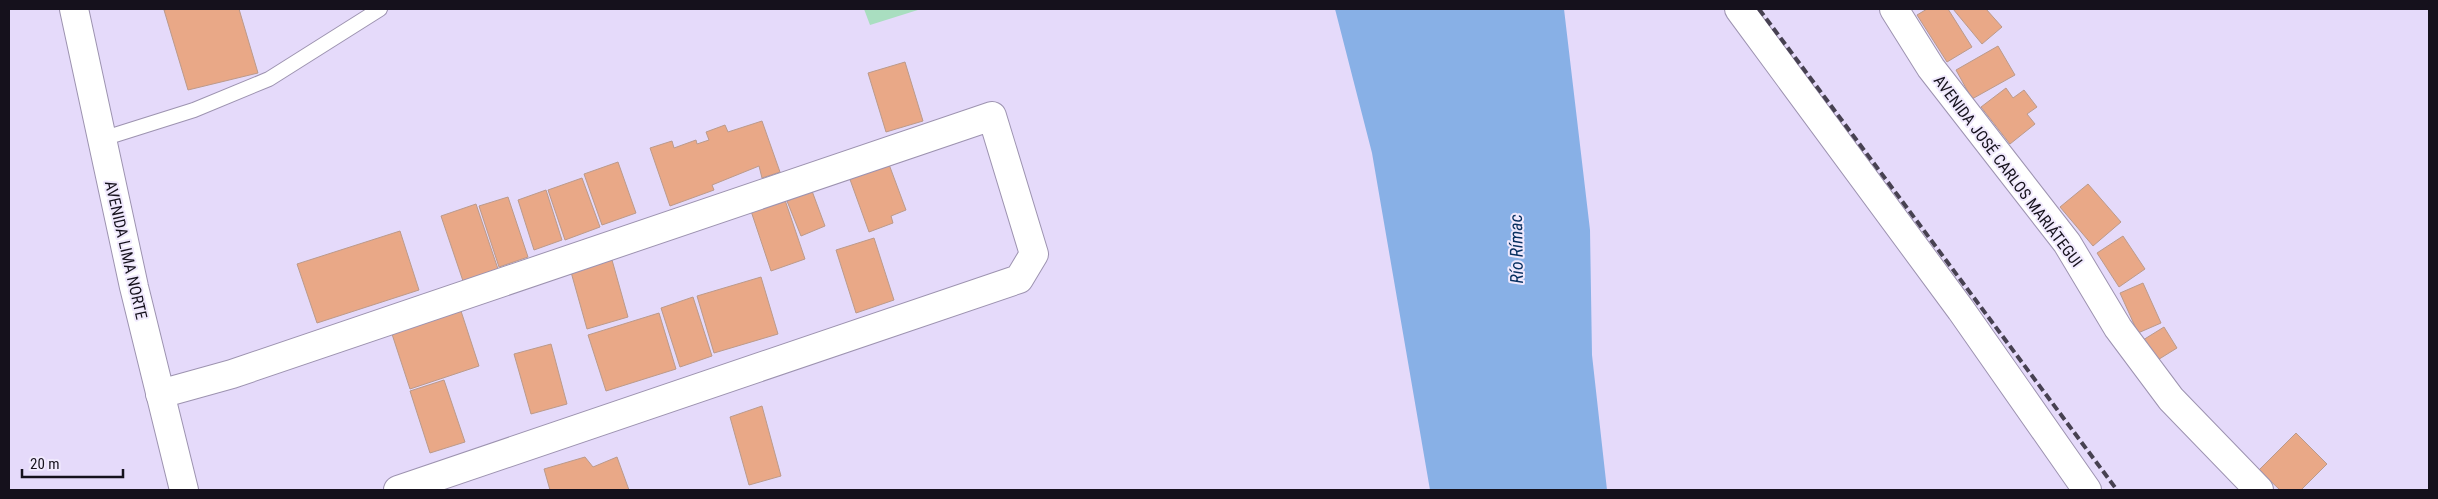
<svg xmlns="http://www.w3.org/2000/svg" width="2438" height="499" viewBox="0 0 2438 499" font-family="'Roboto Condensed',sans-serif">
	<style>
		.green { fill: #a9dec0 }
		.water { fill: #88b0e6 }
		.building { fill: #e9a887; stroke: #bb9a8b }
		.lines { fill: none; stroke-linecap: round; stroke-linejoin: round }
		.lane-casing { stroke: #9d93b0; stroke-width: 16 }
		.street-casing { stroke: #9d93b0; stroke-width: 30 }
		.secondary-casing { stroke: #9d93b0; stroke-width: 30 }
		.highway-casing { stroke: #9d93b0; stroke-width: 30 }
		.lane { stroke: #fff; stroke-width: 14 }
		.street { stroke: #fff; stroke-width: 28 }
		.secondary { stroke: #fff; stroke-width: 28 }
		.highway { stroke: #fff; stroke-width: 28 }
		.rail { stroke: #474151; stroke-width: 4; stroke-dasharray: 8 4; stroke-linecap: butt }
		.labels { text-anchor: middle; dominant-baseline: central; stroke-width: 4; stroke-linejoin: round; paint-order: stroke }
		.street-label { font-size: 16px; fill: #15111c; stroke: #f0e9fd }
		.water-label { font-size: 18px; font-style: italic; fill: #083060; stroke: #f0e9fd }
	</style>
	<rect width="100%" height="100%" fill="#e5dafa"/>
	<path class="green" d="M 864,9 L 921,9 L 870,25 Z"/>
	<path class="water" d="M 1335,9 L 1564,9 L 1590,230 L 1592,355 L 1607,490 L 1430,490 L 1372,153 Z"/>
	<path class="building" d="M 168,9 L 239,9 L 258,73 L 188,90 L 164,10 Z
		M 1927,9 L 1948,9 L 1972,47 L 1947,62 L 1917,15 Z
		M 1953,9 L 1986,9 L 2002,27 L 1982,44 Z
		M 1998,46 L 2015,75 L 1972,99 L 1956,70 Z
		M 905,62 L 923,121 L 886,132 L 868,73 Z
		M 2006,88 L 2013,98 L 2024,90 L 2037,107 L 2027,114 L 2035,124 L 2010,144 L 1981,107 Z
		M 762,121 L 780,172 L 762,178 L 759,166 L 712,185 L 714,190 L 670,206 L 650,148 L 672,141 L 674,148 L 696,140 L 697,144 L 709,140 L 706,132 L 725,125 L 728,132 Z
		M 887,159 L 906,210 L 891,216 L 893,223 L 869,232 L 848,174 Z
		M 618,162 L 636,213 L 602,225 L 584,174 Z
		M 582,178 L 600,227 L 565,240 L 548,190 Z
		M 2088,184 L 2121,222 L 2093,246 L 2060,207 Z
		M 546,190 L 562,240 L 534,250 L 518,200 Z
		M 812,191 L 825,226 L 801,236 L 787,201 Z
		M 508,197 L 528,257 L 499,267 L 479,206 Z
		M 785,200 L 805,259 L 771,271 L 751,211 Z
		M 476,204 L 498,269 L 463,281 L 441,216 Z
		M 400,231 L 419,290 L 317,323 L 297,264 Z
		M 2123,236 L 2145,269 L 2119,287 L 2097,253 Z
		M 874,238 L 894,300 L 856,313 L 836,250 Z
		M 612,260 L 628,317 L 587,329 L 571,272 Z
		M 761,277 L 778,334 L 714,353 L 697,296 Z
		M 2143,283 L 2161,323 L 2138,333 L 2120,293 Z
		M 693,297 L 712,356 L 680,367 L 661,308 Z
		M 459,305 L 479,366 L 410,389 L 390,328 Z
		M 659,313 L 676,369 L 606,391 L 588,335 Z
		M 2164,327 L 2177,348 L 2156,361 L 2143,340 Z
		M 551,344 L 567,404 L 531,414 L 514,354 Z
		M 444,380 L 465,442 L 430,453 L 410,391 Z
		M 762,406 L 781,476 L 749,485 L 730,417 Z
		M 2296,433 L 2327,464 L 2301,490 L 2280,490 L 2259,470 Z
		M 585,457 L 593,467 L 617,457 L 629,490 L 550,490 L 544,469 Z"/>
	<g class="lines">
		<g class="lane-casing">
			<path id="lane" d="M 102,139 L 194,110 L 269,79 L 380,9"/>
		</g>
		<g class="street-casing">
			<path id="street" d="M 1739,9 L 1961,310 L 2087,490
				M 160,394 L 232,374 L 992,116 L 1034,254 L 1019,279 L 398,490"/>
		</g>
		<g class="secondary-casing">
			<path id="secondary" d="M 1894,9 L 1931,68 L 2067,243 L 2118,328 L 2171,399 L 2259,490"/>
		</g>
		<g class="highway-casing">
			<path id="highway" d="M 74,9 L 134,287 L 184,490"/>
		</g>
		<use href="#lane" class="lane"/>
		<use href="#street" class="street"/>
		<use href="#secondary" class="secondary"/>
		<use href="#highway" class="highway"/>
		<path class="rail" d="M 1759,9 L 2117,490"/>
	</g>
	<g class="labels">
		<g class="street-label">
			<text transform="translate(2008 171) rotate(53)">AVENIDA JOSÉ CARLOS MARIÁTEGUI</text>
			<text transform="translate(126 250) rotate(77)">AVENIDA LIMA NORTE</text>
		</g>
		<g class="water-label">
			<text transform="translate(1516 249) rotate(-91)">Río Rímac</text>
		</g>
	</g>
	<rect width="2438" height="499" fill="none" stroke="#15111c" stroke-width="20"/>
	<path d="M22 469v8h101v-8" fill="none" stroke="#15111c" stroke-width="2.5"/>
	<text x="30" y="469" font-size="15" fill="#15111c" stroke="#f0e9fd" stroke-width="4" paint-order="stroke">20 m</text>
</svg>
